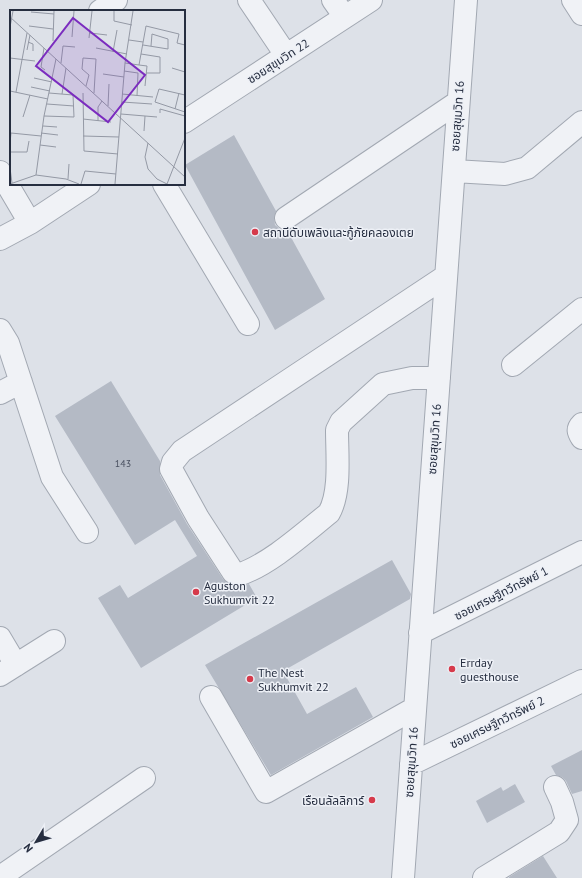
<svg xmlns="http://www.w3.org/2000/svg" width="582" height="878" viewBox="0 0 582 878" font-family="'PT Sans','Noto Sans Thai',sans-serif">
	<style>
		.building { fill: #b4bac5 }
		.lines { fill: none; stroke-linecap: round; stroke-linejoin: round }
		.minor-casing { stroke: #a2a8b2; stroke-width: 24 }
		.minor { stroke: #f0f2f6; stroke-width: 22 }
		.poi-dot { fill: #d63a4b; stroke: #edf0f6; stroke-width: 1.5 }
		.labels { text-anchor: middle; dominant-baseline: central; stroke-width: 3; stroke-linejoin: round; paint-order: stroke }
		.number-label { font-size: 10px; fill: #4a5161 }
		.street-label { font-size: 12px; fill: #262e40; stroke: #edf0f6 }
		.poi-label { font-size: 12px; fill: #262e40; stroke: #edf0f6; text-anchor: start }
		.inset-road { fill: none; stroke: #9499a5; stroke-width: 1 }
		.view { fill: #7b2cbf; fill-opacity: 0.15; stroke: #7b2cbf; stroke-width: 2 }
		.inset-edge { fill: none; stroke: #262e40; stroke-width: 2 }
	</style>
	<rect width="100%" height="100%" fill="#dde1e8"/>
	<path class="building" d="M 234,135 L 276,211 L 274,218 L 275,225 L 280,229 L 287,230 L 325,299 L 275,330 L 185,165 Z
		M 111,381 L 160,461 L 160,475 L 187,524 L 223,579 L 237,587 L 249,584 L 257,598 L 141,668 L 98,598 L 120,585 L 128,598 L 197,556 L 175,520 L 135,545 L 55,416 Z
		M 392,560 L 411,594 L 410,599 L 283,671 L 307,714 L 356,687 L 373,717 L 271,775 L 205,665 Z
		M 582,750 L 582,791 L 572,794 L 566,781 L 562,777 L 556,775 L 551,766 Z
		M 515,784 L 525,802 L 487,823 L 476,801 L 501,787 L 503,791 Z
		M 543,856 L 557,878 L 509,878 L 509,877 Z"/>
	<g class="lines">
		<g class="minor-casing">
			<path id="minor" d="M 249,0 L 286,55
				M 333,0 L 345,17
				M 573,0 L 582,14
				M 100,11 L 116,0
				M 184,122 L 371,0
				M 454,171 L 505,174 L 527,168 L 582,122
				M 0,172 L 30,223
				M 164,184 L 248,324
				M 286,218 L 458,102
				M 0,239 L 30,223 L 89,184
				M 0,330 L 8,343 L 52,477 L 87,532
				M 513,365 L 582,309
				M 439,378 L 412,378 L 383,384 L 341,422 L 337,430 C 337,455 341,492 329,513 C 303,534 269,565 238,575 L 233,572 L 198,518 L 171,469 L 173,462 L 182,451 L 446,276
				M 0,393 L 21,382
				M 582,424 C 577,429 578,432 582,438
				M 420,633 L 582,552
				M 0,638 L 16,665
				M 0,675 L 54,641
				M 211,697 L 266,792 L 415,708
				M 411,764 L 582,681
				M 0,877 L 144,778
				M 403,878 L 466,0
				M 484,878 L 559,832 L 567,820 L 562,802 L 555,787"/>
		</g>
		<use href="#minor" class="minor"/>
	</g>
	<g class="poi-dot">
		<circle cx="255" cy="232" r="4"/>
		<circle cx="196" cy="592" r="4"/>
		<circle cx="452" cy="669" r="4"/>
		<circle cx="250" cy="679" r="4"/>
		<circle cx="372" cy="800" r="4"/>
	</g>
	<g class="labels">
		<g class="number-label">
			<text x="123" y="463">143</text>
		</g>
		<g class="street-label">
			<text transform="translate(278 61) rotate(-33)">ซอยสุขุมวิท 22</text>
			<text transform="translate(457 116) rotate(-86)">ซอยสุขุมวิท 16</text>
			<text transform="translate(434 439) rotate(-86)">ซอยสุขุมวิท 16</text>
			<text transform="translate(501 593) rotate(-27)">ซอยเศรษฐีทวีทรัพย์ 1</text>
			<text transform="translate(497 722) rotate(-26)">ซอยเศรษฐีทวีทรัพย์ 2</text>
			<text transform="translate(411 762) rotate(-86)">ซอยสุขุมวิท 16</text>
		</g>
		<g class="poi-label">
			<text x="263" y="232">สถานีดับเพลิงและกู้ภัยคลองเตย</text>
			<text x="204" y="585">Aguston<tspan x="204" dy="14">Sukhumvit 22</tspan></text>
			<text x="460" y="662">Errday<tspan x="460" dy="14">guesthouse</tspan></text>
			<text x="258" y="672">The Nest<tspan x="258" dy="14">Sukhumvit 22</tspan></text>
			<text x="364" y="800" text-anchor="end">เรือนลัลลิการ์</text>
		</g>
	</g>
	<g transform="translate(10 10)">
		<rect width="175" height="175" fill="#dde1e8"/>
		<path class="inset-road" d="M 104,1 L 104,11 L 122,15M 21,2 L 44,4M 0,7 L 175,167M 19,16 L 43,19M 0,17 L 3,1M 80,23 L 97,25M 62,27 L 64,1M 79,28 L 82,1M 119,30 L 133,32M 43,31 L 44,1M 18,32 L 23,34 L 23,41M 133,35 L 158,39 L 158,29 L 142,24 L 141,36M 34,38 L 31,57 L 35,60M 86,38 L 117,44M 17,40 L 20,25M 103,42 L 107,20M 131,44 L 150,47 L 150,63 L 136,63M 0,48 L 25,51M 51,53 L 53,36 L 65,37M 115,53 L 129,55 L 136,16 L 169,24 L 167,33 L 175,35M 129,55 L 137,56 L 135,76M 162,58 L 175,62M 114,61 L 128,63 L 127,86M 93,64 L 114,67M 24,68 L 42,72M 76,76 L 79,65 L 72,59 L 73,48 L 86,49 L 84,83M 21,77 L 40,81M 0,81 L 38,89M 6,82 L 17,23M 73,83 L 74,141 L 108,144M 52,84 L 56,58M 112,84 L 143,87M 175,85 L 149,79 L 145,92 L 175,102M 112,92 L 142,94M 37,94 L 64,96M 98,96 L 99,74M 165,99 L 169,83M 150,103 L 150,99 L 175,106M 111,104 L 147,107M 34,106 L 64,107 L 63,85 L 39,83M 13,107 L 20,85M 73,109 L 101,112M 88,111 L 88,97 L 92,91M 33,116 L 47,117M 134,121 L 135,106M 31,123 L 48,125M 73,126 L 109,127M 0,133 L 1,123 L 31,126M 138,133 L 135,147 L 138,159 L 147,169 L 157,174M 30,135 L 46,137M 0,142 L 17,142 L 19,131M 0,158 L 2,173M 26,165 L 34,106 L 46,49M 58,169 L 59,154M 0,174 L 26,165 L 56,169 L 69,174M 71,174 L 75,161 L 106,164M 105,174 L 115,53 L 123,1M 157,174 L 175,128"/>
		<path class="view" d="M 63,8 L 135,65 L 98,112 L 26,56 Z"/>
		<rect width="175" height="175" class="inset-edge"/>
	</g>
	<g transform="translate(36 842) rotate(232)" stroke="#edf0f6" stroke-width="3" paint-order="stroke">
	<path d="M0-3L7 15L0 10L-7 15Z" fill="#262e40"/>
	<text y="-6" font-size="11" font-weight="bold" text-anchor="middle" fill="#262e40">N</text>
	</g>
</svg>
